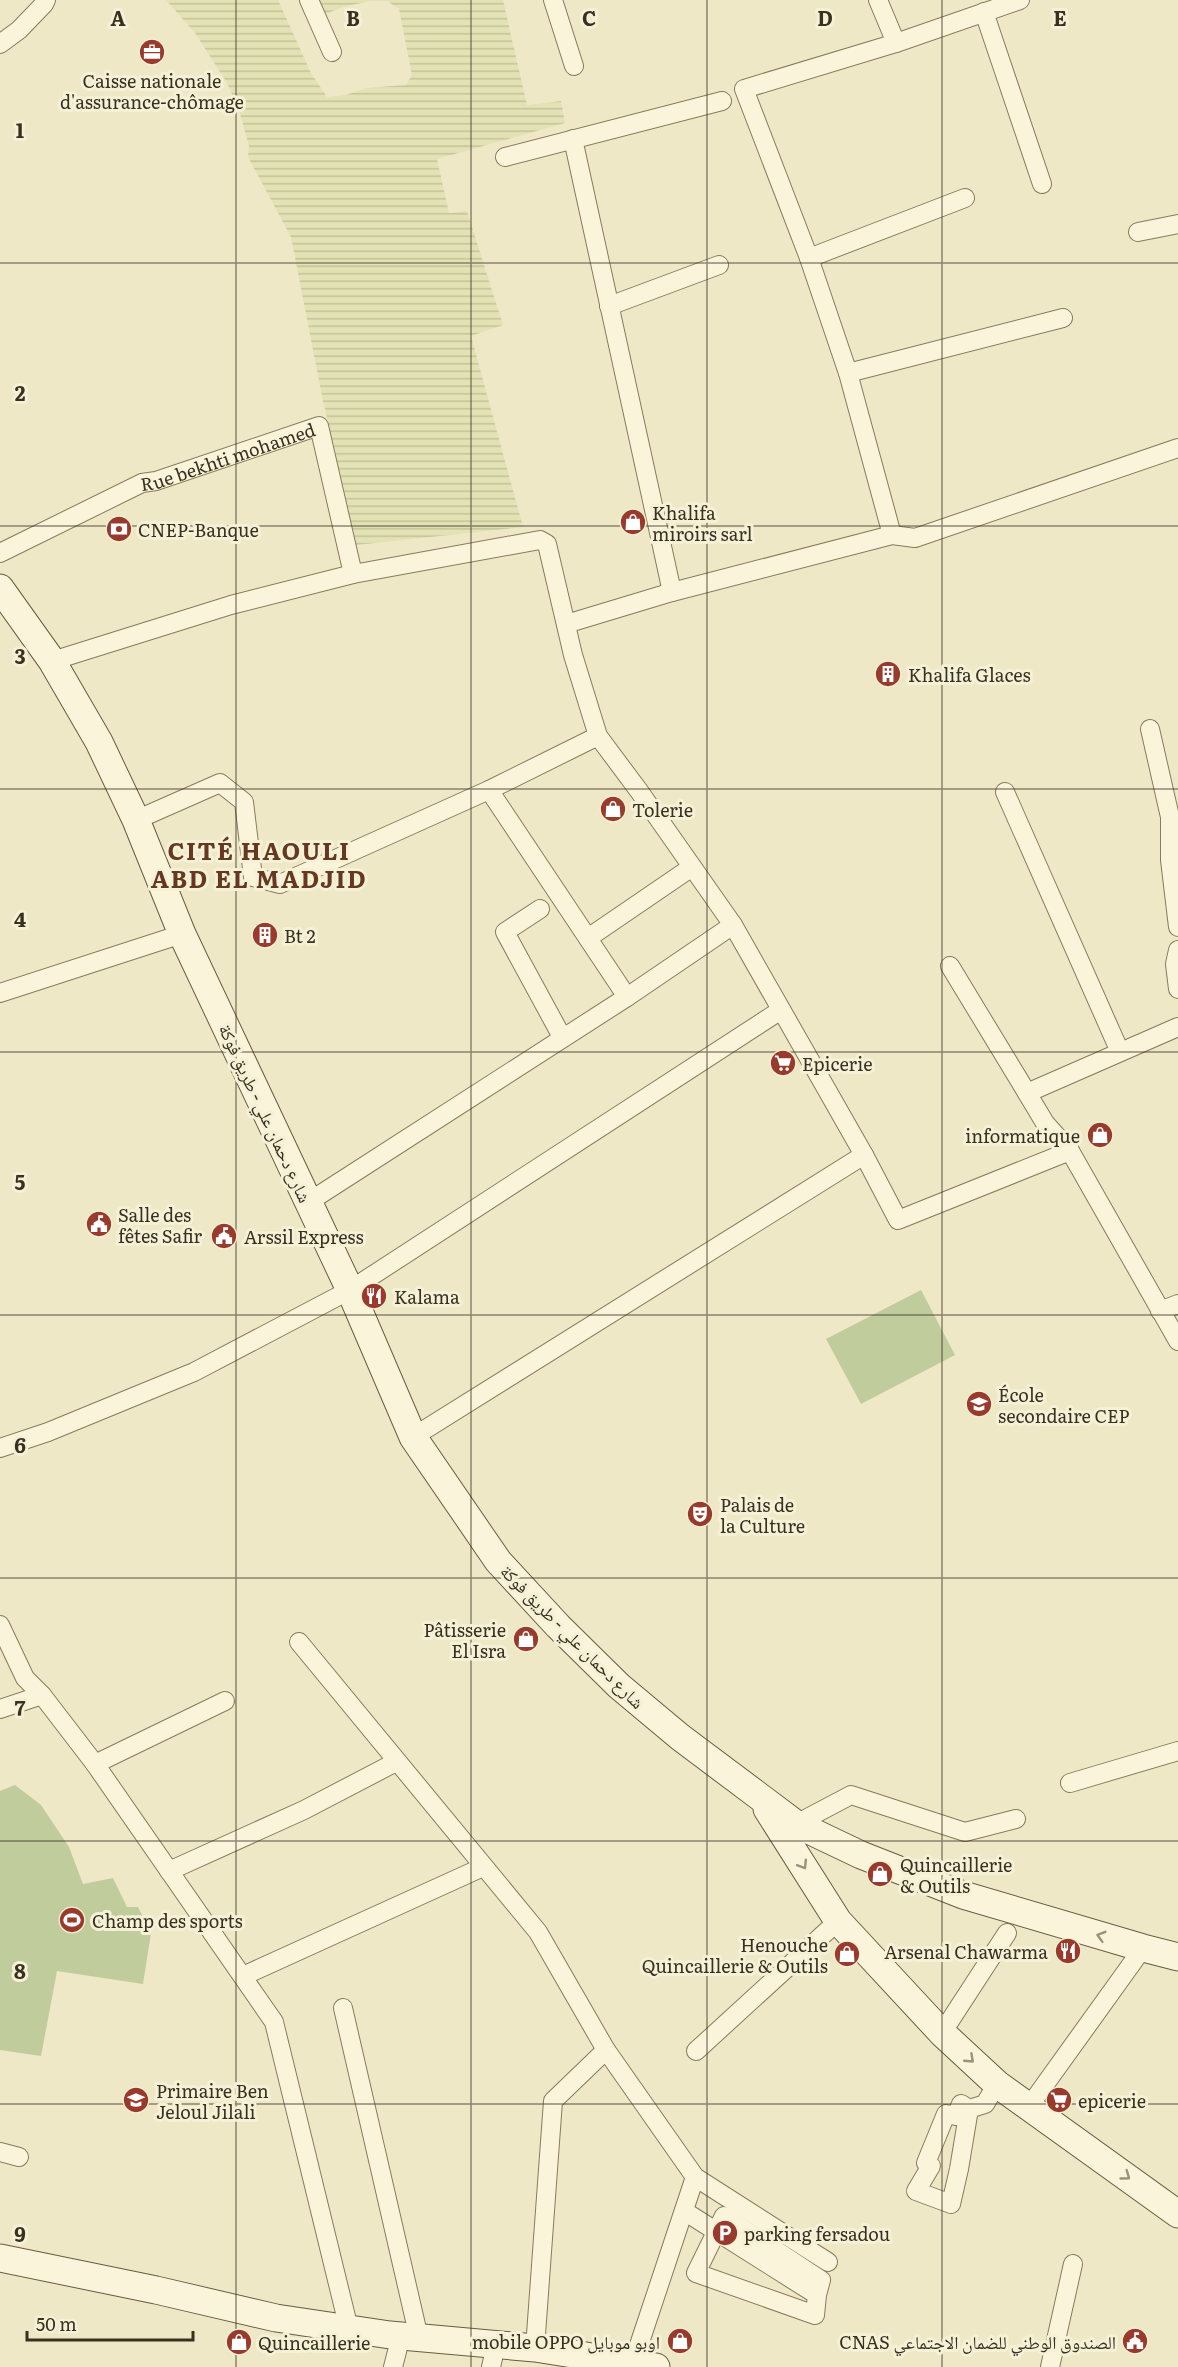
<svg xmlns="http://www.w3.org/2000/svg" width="1178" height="2367" viewBox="0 0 1178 2367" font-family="Literata,'Noto Naskh Arabic',serif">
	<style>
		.farmland { fill: url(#farmland-rules) }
		.pitch { fill: #c0cc9b }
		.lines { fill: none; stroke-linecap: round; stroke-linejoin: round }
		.minor-casing { stroke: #897a5c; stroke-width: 20 }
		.secondary-casing { stroke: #6b5b3f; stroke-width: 29 }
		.minor { stroke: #f9f4da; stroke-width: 18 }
		.secondary { stroke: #f9f4da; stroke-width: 27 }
		.oneway { stroke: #9a927d }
		.grid { fill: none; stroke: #3a3020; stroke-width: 1.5; stroke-opacity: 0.55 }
		.labels { text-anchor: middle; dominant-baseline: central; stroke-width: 6; stroke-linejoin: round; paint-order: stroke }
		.poi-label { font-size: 18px; fill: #3a3020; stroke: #f5f1d6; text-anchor: start }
		.street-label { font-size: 18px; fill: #3a3020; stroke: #f5f1d6 }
		.district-label { font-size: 24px; font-weight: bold; letter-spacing: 1.5px; fill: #663820; stroke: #f5f1d6 }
		.grid-label { font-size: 20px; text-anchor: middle; font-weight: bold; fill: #3a3020; stroke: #f5f1d6; stroke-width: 6; stroke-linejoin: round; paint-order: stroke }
	</style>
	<defs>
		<pattern id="farmland-rules" width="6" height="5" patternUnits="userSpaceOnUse" patternTransform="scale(1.5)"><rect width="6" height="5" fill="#e3e2b4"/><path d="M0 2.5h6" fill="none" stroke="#c4c29a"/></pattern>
	</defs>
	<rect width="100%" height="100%" fill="#eee8c7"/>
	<path class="farmland" d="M 166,0 L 278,0 L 311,73 L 327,97 L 346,95 L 366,88 L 406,85 L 412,75 L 399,9 L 387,1 L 370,1 L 343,7 L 313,19 L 303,0 L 503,0 L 527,105 L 561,101 L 565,123 L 437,159 L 449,213 L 467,211 L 503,325 L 471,336 L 523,527 L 356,545 L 322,396 L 291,237 L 248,157 L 249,146 L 239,110 L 227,83 L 195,33 Z"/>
	<path class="pitch" d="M 921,1290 L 955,1355 L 861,1404 L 826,1339 Z
		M 15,1785 L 41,1805 L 69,1847 L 83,1884 L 113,1878 L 127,1907 L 138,1907 L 151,1933 L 143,1984 L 57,1971 L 41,2056 L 0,2050 L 0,1791 Z"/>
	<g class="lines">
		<g class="minor-casing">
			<g id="minor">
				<path d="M 309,0 L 332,52"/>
				<path d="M 553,0 L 574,66"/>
				<path d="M 878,0 L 896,43"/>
				<path d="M 984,12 L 1042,184"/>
				<path d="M 0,44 L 19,30 L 44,4 L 46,0"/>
				<path d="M 573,139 L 672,592"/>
				<path d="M 505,157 L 722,101"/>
				<path d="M 1138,232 L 1178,224"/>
				<path d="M 809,258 L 965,198"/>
				<path d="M 609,306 L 719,265"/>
				<path d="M 848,373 L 1063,318"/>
				<path d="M 892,535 L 848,373 L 809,258 L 744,89 L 896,43 L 1020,0"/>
				<path id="s1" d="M 0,553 L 142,483 L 156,481 L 319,426 L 353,574"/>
				<path d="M 566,624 L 672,592 L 892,535 L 915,538 L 1178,448"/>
				<path d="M 52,661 L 231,605 L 353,574 L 540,540 L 547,544 L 573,655 L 598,736 L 639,791 L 733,925 L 864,1155 L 898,1220 L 1070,1151"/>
				<path d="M 1150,729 L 1170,817 L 1170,860 L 1178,927"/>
				<path d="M 489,790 L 627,997"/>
				<path d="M 1005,792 L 1120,1052"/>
				<path d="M 136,820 L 220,783 L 244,802 L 253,877 L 280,884 L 489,790 L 598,736"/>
				<path d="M 540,909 L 505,932 L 562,1037"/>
				<path d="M 588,938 L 692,867"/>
				<path d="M 1178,950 L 1175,964 L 1178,989"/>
				<path d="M 950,966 L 1027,1093"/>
				<path d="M 0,993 L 182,934"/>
				<path d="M 1178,1027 L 1027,1093 L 1045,1123 L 1070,1151 L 1178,1341"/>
				<path d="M 307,1203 L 627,997 L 733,925"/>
				<path d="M 1160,1311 L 1178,1304"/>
				<path d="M 413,1437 L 864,1155"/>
				<path d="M 0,1448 L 48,1432 L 194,1372 L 350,1290 L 781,1010"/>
				<path d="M 0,1625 L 25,1678 L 42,1695 L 95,1764 L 274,2022 L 349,2329"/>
				<path d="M 299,1642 L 538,1932 L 606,2050 L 695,2177 L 633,2363"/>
				<path d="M 0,1709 L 42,1695"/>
				<path d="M 95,1764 L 225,1701"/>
				<path d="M 1070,1783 L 1178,1751"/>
				<path d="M 796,1824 L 851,1795 L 965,1832 L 1016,1819"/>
				<path d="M 169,1871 L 304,1810 L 396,1762"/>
				<path d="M 243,1976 L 483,1867"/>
				<path d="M 343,2008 L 419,2338"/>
				<path d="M 942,2033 L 1007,1933"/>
				<path d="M 696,2051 L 838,1921"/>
				<path d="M 1028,2108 L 1143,1948"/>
				<path d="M 969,2109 L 961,2104 L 956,2116 L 946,2114 L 926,2163 L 931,2166 L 916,2191 L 951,2204 L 959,2169 L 969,2109 L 985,2104 L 997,2084"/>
				<path d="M 0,2152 L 19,2157"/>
				<path d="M 695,2177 L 828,2262"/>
				<path d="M 684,2211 L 817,2295 L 821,2280 L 724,2216 L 696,2273 L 815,2315 L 817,2295"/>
				<path d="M 535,2348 L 553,2101 L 606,2050"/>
				<path d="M 393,2367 L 401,2336"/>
				<path d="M 491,2367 L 496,2345"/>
				<path d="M 1050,2367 L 1073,2264"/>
			</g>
		</g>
		<g class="secondary-casing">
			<path id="secondary" d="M 0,588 L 52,661 L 99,742 L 136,820 L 182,934 L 350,1290 L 413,1437 L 498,1561 L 558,1626 L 619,1686 L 680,1737 L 796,1824 L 861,1855 L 963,1895 L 1143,1948 L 1178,1957
				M 767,1809 L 838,1921 L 942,2033 L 997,2084 L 1178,2214
				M 0,2258 L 156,2290 L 276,2318 L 390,2335 L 535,2348 L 656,2367"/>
		</g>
		<use href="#minor" class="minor"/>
		<use href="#secondary" class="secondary"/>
	</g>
	<defs><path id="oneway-chevron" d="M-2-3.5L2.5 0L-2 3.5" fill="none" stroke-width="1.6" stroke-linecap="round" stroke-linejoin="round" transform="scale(1.5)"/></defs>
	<g class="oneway">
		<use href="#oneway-chevron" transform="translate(803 1865) rotate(58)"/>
		<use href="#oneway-chevron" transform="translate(1101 1936) rotate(-164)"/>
		<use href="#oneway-chevron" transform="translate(970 2059) rotate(43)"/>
		<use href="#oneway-chevron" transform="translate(1126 2176) rotate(36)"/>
	</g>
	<path class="grid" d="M 236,0 L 236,2367M 471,0 L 471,2367M 707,0 L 707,2367M 942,0 L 942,2367M 0,263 L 1178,263M 0,526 L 1178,526M 0,789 L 1178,789M 0,1052 L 1178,1052M 0,1315 L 1178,1315M 0,1578 L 1178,1578M 0,1841 L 1178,1841M 0,2104 L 1178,2104"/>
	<defs>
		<g id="office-disc" transform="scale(1.35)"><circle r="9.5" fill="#983b2d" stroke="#f5f1d6"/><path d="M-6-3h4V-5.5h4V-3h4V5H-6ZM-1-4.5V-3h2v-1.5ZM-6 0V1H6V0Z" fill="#fff"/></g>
		<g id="shop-disc" transform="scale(1.35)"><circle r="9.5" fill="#983b2d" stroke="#f5f1d6"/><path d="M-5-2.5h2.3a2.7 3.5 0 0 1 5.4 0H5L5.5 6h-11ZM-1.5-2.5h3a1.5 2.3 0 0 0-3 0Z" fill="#fff"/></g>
		<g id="bank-disc" transform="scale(1.35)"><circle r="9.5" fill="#983b2d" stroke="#f5f1d6"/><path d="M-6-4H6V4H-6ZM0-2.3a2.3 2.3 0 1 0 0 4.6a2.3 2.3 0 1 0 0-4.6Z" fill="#fff"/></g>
		<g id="building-disc" transform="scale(1.35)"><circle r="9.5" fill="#983b2d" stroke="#f5f1d6"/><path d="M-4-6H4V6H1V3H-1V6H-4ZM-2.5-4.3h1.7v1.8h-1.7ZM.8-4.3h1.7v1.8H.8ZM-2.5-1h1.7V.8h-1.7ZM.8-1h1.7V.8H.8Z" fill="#fff"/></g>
		<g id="supermarket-disc" transform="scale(1.35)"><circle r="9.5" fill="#983b2d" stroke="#f5f1d6"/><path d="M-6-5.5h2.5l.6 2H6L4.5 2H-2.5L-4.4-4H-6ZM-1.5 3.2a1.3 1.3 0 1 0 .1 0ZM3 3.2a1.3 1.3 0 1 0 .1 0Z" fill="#fff"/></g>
		<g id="civic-disc" transform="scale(1.35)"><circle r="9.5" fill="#983b2d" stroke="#f5f1d6"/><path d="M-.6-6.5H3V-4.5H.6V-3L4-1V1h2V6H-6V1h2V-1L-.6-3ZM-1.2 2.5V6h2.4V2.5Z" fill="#fff"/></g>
		<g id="restaurant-disc" transform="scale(1.35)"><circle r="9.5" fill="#983b2d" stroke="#f5f1d6"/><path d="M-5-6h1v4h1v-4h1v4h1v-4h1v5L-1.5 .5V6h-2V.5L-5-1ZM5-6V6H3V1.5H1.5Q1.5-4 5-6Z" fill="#fff"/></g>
		<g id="school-disc" transform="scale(1.35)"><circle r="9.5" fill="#983b2d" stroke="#f5f1d6"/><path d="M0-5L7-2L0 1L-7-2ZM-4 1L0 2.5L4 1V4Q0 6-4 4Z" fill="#fff"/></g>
		<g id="theatre-disc" transform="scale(1.35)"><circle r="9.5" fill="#983b2d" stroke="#f5f1d6"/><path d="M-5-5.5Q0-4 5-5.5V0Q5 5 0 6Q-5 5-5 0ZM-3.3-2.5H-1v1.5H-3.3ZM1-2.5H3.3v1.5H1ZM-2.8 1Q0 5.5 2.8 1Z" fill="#fff"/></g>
		<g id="stadium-disc" transform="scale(1.35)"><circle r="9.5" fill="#983b2d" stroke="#f5f1d6"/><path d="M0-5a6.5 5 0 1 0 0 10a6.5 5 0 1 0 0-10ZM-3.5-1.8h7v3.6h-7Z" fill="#fff"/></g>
		<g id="parking-disc" transform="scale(1.35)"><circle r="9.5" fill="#983b2d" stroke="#f5f1d6"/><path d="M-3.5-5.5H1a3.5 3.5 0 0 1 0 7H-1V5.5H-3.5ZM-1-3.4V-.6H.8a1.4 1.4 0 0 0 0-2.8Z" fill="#fff"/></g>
	</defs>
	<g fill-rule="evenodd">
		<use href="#office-disc" x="152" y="52"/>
		<use href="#shop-disc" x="633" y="522"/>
		<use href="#bank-disc" x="119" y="529"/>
		<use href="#building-disc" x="888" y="674"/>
		<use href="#shop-disc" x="613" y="809"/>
		<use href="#building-disc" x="265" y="935"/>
		<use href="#supermarket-disc" x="783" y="1063"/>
		<use href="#shop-disc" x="1100" y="1135"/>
		<use href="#civic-disc" x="99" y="1224"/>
		<use href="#civic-disc" x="224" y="1236"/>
		<use href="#restaurant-disc" x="374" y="1296"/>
		<use href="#school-disc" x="979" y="1404"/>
		<use href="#theatre-disc" x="700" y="1514"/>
		<use href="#shop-disc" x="526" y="1639"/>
		<use href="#shop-disc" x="880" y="1874"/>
		<use href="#stadium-disc" x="72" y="1920"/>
		<use href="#restaurant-disc" x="1068" y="1951"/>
		<use href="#shop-disc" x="847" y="1954"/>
		<use href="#school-disc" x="136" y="2100"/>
		<use href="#supermarket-disc" x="1059" y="2100"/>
		<use href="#parking-disc" x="725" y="2233"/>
		<use href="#shop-disc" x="680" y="2341"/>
		<use href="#civic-disc" x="1135" y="2341"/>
		<use href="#shop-disc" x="239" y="2342"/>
	</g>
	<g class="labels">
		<g class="poi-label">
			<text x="152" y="80" text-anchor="middle">Caisse nationale<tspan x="152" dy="21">d'assurance-chômage</tspan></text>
			<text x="652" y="512">Khalifa<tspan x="652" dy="21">miroirs sarl</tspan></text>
			<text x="138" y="529">CNEP-Banque</text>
			<text x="908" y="674">Khalifa Glaces</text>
			<text x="632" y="809">Tolerie</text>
			<text x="284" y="935">Bt 2</text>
			<text x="802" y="1063">Epicerie</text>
			<text x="1080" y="1135" text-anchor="end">informatique</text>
			<text x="118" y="1214">Salle des<tspan x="118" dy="21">fêtes Safir</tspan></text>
			<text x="244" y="1236">Arssil Express</text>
			<text x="394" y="1296">Kalama</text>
			<text x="998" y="1394">École<tspan x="998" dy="21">secondaire CEP</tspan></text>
			<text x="720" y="1504">Palais de<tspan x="720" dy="21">la Culture</tspan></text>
			<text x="506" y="1629" text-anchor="end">Pâtisserie<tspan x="506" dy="21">El Isra</tspan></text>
			<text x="900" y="1864">Quincaillerie<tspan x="900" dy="21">&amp; Outils</tspan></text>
			<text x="92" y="1920">Champ des sports</text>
			<text x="828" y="1944" text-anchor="end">Henouche<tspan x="828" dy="21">Quincaillerie &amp; Outils</tspan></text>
			<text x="1048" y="1951" text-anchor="end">Arsenal Chawarma</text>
			<text x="156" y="2090">Primaire Ben<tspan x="156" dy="21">Jeloul Jilali</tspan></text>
			<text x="1078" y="2100">epicerie</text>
			<text x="744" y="2233">parking fersadou</text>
			<text x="660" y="2341" text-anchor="end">mobile OPPO اوبو موبايل</text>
			<text x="1116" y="2341" text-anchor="end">CNAS الصندوق الوطني للضمان الاجتماعي</text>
			<text x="258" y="2342">Quincaillerie</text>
		</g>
		<g class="street-label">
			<text stroke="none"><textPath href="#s1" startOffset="248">Rue bekhti mohamed</textPath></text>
			<text transform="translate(266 1113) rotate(65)">شارع دحمان علي - طريق فوكة</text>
			<text transform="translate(573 1636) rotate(45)">شارع دحمان علي - طريق فوكة</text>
		</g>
		<g class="district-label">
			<text x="259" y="849">CITÉ HAOULI<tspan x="259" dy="28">ABD EL MADJID</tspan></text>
		</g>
	</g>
	<g class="grid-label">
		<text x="118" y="26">A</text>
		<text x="353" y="26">B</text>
		<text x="589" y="26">C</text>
		<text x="825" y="26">D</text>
		<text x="1060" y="26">E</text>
		<text x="20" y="138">1</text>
		<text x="20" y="401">2</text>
		<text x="20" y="664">3</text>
		<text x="20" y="927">4</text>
		<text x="20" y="1190">5</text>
		<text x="20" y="1453">6</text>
		<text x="20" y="1716">7</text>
		<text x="20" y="1979">8</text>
		<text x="20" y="2242">9</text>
	</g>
	<path d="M27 2331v9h166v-9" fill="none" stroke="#3a3020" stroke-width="3"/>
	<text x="36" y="2331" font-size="18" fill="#3a3020" stroke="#f5f1d6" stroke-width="4.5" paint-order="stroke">50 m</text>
</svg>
